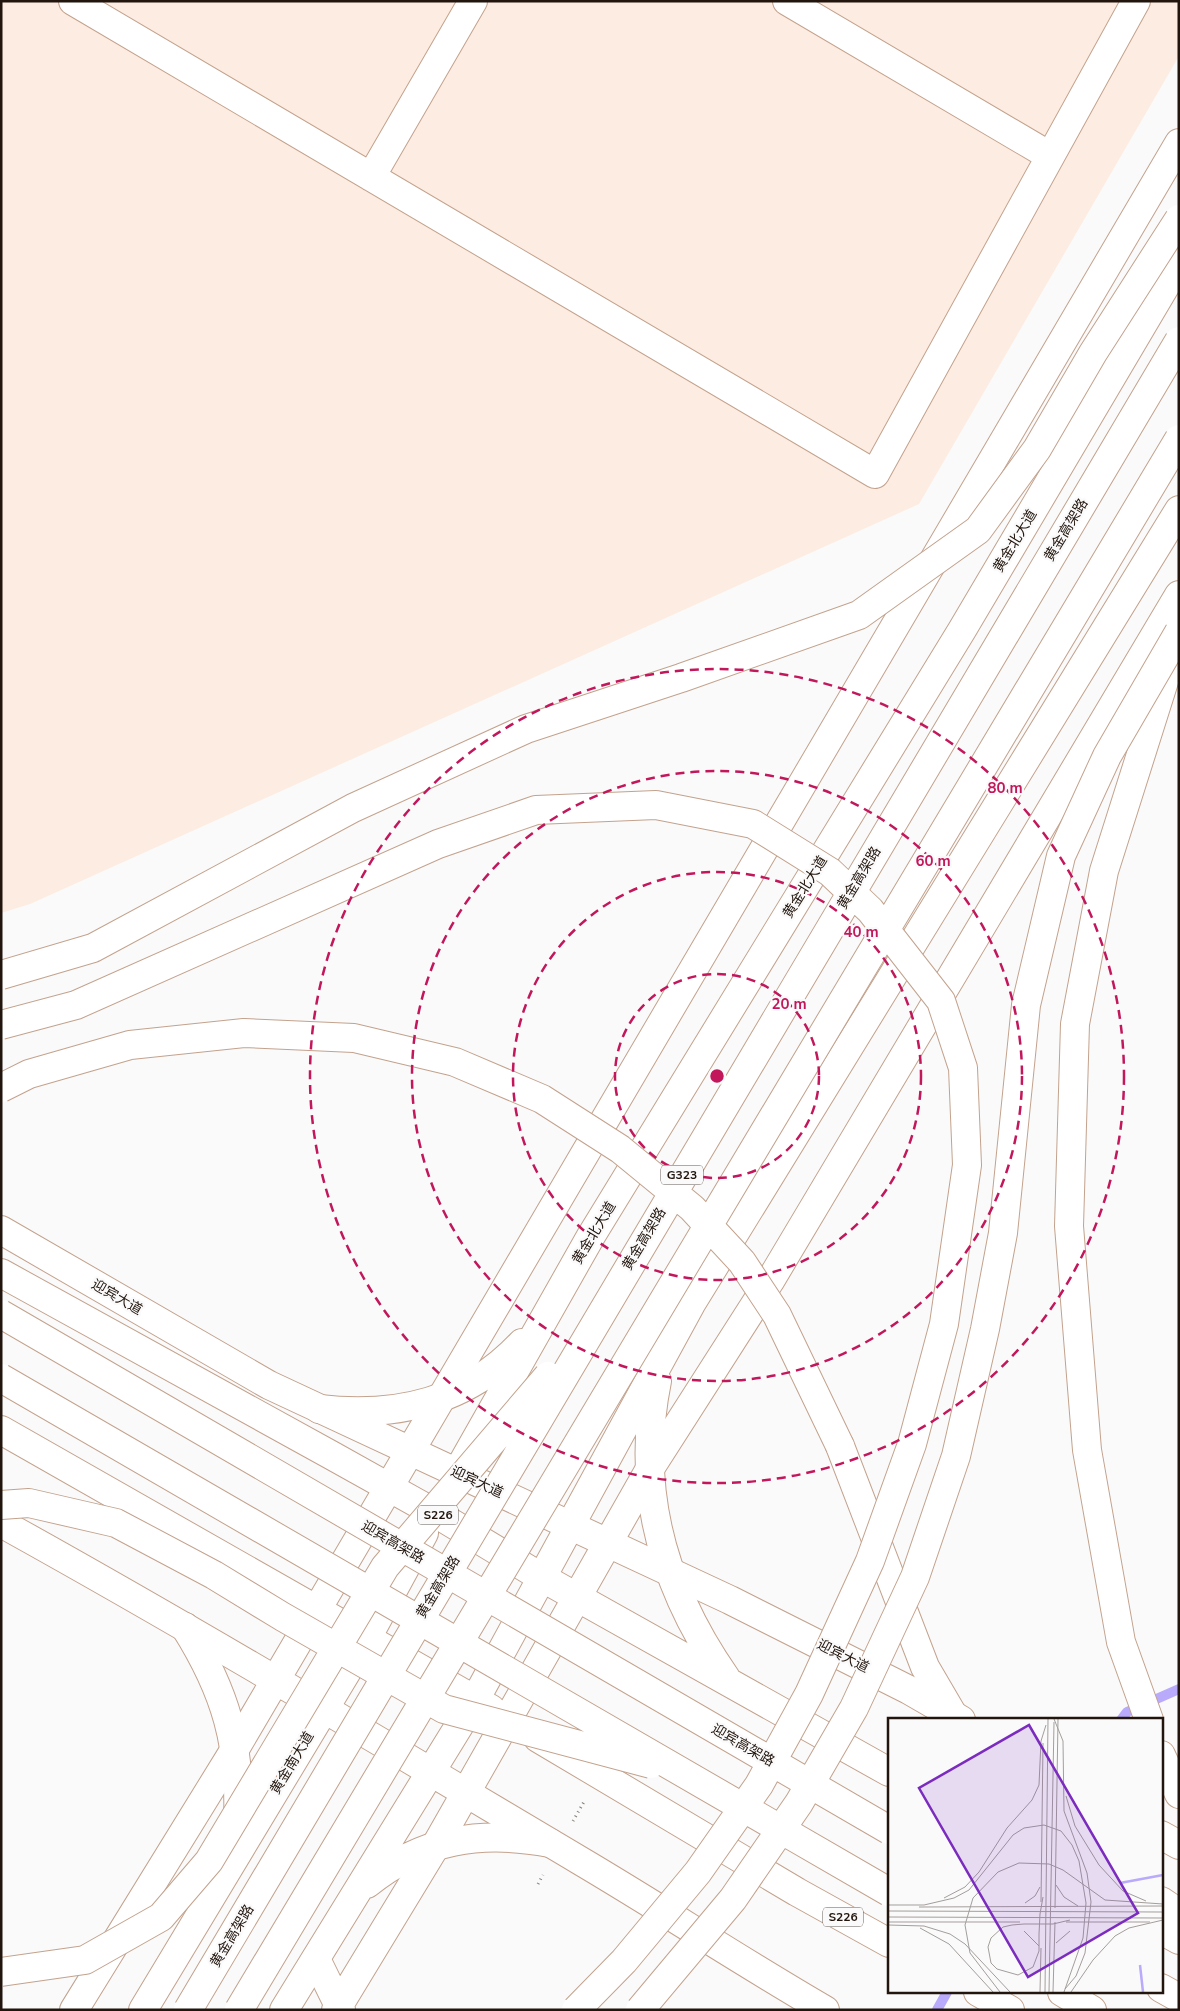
<svg xmlns="http://www.w3.org/2000/svg" width="1180" height="2011" viewBox="0 0 1180 2011" font-family="'Nunito Sans','Noto Sans SC',sans-serif">
	<style>
		.built { fill: #fdece1 }
		.lines { fill: none; stroke-linecap: round; stroke-linejoin: round }
		.stream { stroke: #b9aafb; stroke-width: 10 }
		.minor-casing { stroke: #c3a28d; stroke-width: 30 }
		.major-casing { stroke: #c3a28d; stroke-width: 30 }
		.highway-casing { stroke: #c3a28d; stroke-width: 30 }
		.path { stroke: #87807c; stroke-width: 3; stroke-dasharray: 1 4; stroke-linecap: butt }
		.minor { stroke: #fff; stroke-width: 28 }
		.major { stroke: #fff; stroke-width: 28 }
		.highway { stroke: #fff; stroke-width: 28 }
		.highway-bridge-casing { stroke: #c3a28d; stroke-width: 30; stroke-linecap: butt }
		.highway-bridge { stroke: #fff; stroke-width: 28 }
		.ring { fill: none; stroke: #c2185b; stroke-width: 2.5; stroke-dasharray: 9 6 }
		.labels { text-anchor: middle; dominant-baseline: central; stroke-width: 4.5; stroke-linejoin: round; paint-order: stroke }
		.shield { fill: #fafafa; stroke: #625a54; stroke-width: 1 }
		.shield-label { font-size: 12px; font-weight: bold; fill: #21150d }
		.street-label { font-size: 14px; fill: #21150d; stroke: #fafafa }
		.inset-river { fill: none; stroke: #b9aafb; stroke-width: 2.5 }
		.inset-road { fill: none; stroke: #a39e9b; stroke-width: 1 }
		.view { fill: #7b2cbf; fill-opacity: 0.15; stroke: #7b2cbf; stroke-width: 2.5 }
		.inset-edge { fill: none; stroke: #21150d; stroke-width: 2.5 }
		.centre { fill: #c2185b; stroke: #fafafa; stroke-width: 2.5 }
		.ring-label { font-size: 15px; text-anchor: middle; font-weight: bold; fill: #c2185b; stroke: #fafafa; stroke-width: 4.5; stroke-linejoin: round; paint-order: stroke }
	</style>
	<rect width="100%" height="100%" fill="#fafafa"/>
	<path class="built" d="M 1,1 L 1179,1 L 1179,56 L 919,504 L 30,904 L 1,913 Z"/>
	<g class="lines">
		<path class="stream" d="M 1121,1720 L 1127,1712 L 1179,1689
			M 937,2010 L 947,1992"/>
		<g class="minor-casing">
			<path id="minor" d="M 73,1 L 875,474 L 1136,1
				M 787,1 L 1050,156
				M 371,177 L 473,1
				M 1,1230 L 269,1385 L 730,1600 L 909,1690 L 961,1720
				M 1,1523 C 196,1631 387,1746 579,1860 C 662,1909 742,1962 825,2010
				M 1161,1835 L 1179,1845
				M 316,1959 L 341,2010
				M 74,2010 L 235,1749 L 1179,143
				M 336,2010 L 435,1847 L 651,1467 L 770,1281 L 1179,595"/>
		</g>
		<g class="major-casing">
			<path id="major" d="M 1,1273 L 331,1455 L 435,1513 L 541,1577 L 889,1772
				M 657,1381 C 635,1489 663,1588 726,1678
				M 319,1409 C 397,1418 467,1402 522,1343
				M 1,1430 L 491,1709
				M 458,1471 L 591,1236 L 962,630 L 1179,263
				M 185,1627 C 226,1692 241,1745 238,1822
				M 538,1738 L 797,1892 L 889,1943
				M 367,1884 C 422,1839 481,1830 550,1843
				M 1161,1930 L 1179,1940
				M 978,1992 L 1010,2010
				M 143,2010 L 367,1638 L 424,1533
				M 284,2010 L 475,1700 L 691,1304 L 1179,510"/>
		</g>
		<g class="highway-casing">
			<path id="highway" d="M 840,1446 L 925,1667 L 956,1720
				M 1149,1720 L 1121,1642 L 1087,1450 L 1069,1226 L 1075,1024 L 1104,871 L 1173,653
				M 1161,1755 L 1179,1794
				M 1161,1901 L 1179,1913
				M 1161,1988 L 1179,1998
				M 1062,1992 L 1092,2010"/>
		</g>
		<path class="path" d="M 573,1821 L 585,1800
			M 538,1884 L 543,1875"/>
		<use href="#minor" class="minor"/>
		<use href="#major" class="major"/>
		<use href="#highway" class="highway"/>
		<g class="highway-bridge-casing">
			<path id="highway-bridge" d="M 1,975 L 93,948 L 353,808 L 526,729 L 681,678 L 859,615 L 978,530 L 1037,449 L 1093,353 L 1179,219
				M 1,1025 L 76,1005 L 438,844 L 536,810 L 656,805 L 753,824 L 830,872 L 870,910 L 941,1001 L 963,1068 L 967,1165 L 944,1324 L 912,1444 L 870,1561 L 809,1694 L 759,1785 L 698,1872 L 624,1961 L 576,2010
				M 1,1088 L 29,1074 L 130,1045 L 244,1033 L 354,1038 L 455,1062 L 542,1099 L 620,1149 L 692,1208 L 742,1262 L 777,1315 L 840,1446
				M 1,1314 L 889,1830
				M 1,1378 L 889,1892
				M 1,1505 L 29,1503 L 116,1523 L 214,1575 L 283,1617 L 444,1709 L 651,1764
				M 1,1972 L 85,1960 L 161,1917 L 209,1861 L 385,1567 L 548,1376
				M 188,2010 L 1179,341
				M 239,2010 L 1179,439
				M 640,2010 L 733,1899 L 799,1803 L 854,1708 L 915,1577 L 956,1456 L 985,1329 L 1003,1233 L 1026,1005 L 1061,856 L 1107,756 L 1179,632"/>
		</g>
		<use href="#highway-bridge" class="highway-bridge"/>
	</g>
	<g class="ring">
		<circle cx="717" cy="1076" r="102"/>
		<circle cx="717" cy="1076" r="204"/>
		<circle cx="717" cy="1076" r="305"/>
		<circle cx="717" cy="1076" r="407"/>
	</g>
	<g class="labels">
		<g class="shield">
			<rect x="661" y="1165.5" width="42" height="19" rx="4"/>
			<rect x="418" y="1505.5" width="40" height="19" rx="4"/>
			<rect x="823" y="1907.5" width="40" height="19" rx="4"/>
		</g>
		<g class="shield-label">
			<text x="682" y="1175">G323</text>
			<text x="438" y="1515">S226</text>
			<text x="843" y="1917">S226</text>
		</g>
		<g class="street-label">
			<text transform="translate(1066 530) rotate(-59)">黄金高架路</text>
			<text transform="translate(1015 541) rotate(-59)">黄金北大道</text>
			<text transform="translate(859 878) rotate(-59)">黄金高架路</text>
			<text transform="translate(805 887) rotate(-58)">黄金北大道</text>
			<text transform="translate(594 1233) rotate(-59)">黄金北大道</text>
			<text transform="translate(644 1239) rotate(-59)">黄金高架路</text>
			<text transform="translate(117 1297) rotate(30)">迎宾大道</text>
			<text transform="translate(477 1482) rotate(25)">迎宾大道</text>
			<text transform="translate(393 1542) rotate(30)">迎宾高架路</text>
			<text transform="translate(438 1587) rotate(-59)">黄金高架路</text>
			<text transform="translate(843 1656) rotate(27)">迎宾大道</text>
			<text transform="translate(743 1745) rotate(30)">迎宾高架路</text>
			<text transform="translate(292 1763) rotate(-59)">黄金南大道</text>
			<text transform="translate(232 1936) rotate(-59)">黄金高架路</text>
		</g>
	</g>
	<g transform="translate(888 1718)">
		<rect width="275" height="275" fill="#fafafa"/>
		<path class="inset-river" d="M 232,165 L 275,157M 252,247 L 255,274"/>
		<path class="inset-road" d="M 166,1 L 175,23 L 176,93 L 199,155 L 203,184 L 197,235 L 188,258 L 177,271M 178,78 L 187,108 L 211,147 L 235,173 L 258,183M 168,167 L 176,179 L 190,188M 155,179 L 152,196 L 151,216 L 151,233 L 145,249 L 130,257 L 109,251 L 103,245 L 100,229 L 103,220 L 115,209 L 124,207 L 136,206 L 165,206 L 182,202M 56,180 L 77,169 L 91,154 L 119,110 L 144,82 L 151,67 L 153,23 L 158,7M 153,184 L 155,25M 137,185 L 147,178 L 152,169M 0,187 L 36,187 L 66,180 L 81,172 L 125,117 L 136,110 L 156,107 L 173,113 L 184,127 L 191,143 L 198,185 L 195,220 L 176,274M 31,189 L 275,188M 167,190 L 170,1M 0,193 L 275,194M 0,199 L 275,200M 1,204 L 132,204M 178,204 L 262,204M 0,207 L 36,208 L 62,216 L 77,226 L 122,274M 32,210 L 61,226 L 105,274M 136,213 L 151,228M 168,225 L 182,213M 112,274 L 82,235 L 77,207 L 85,180 L 110,154 L 131,145 L 161,146 L 175,152 L 217,182 L 275,186M 152,274 L 153,230M 157,274 L 160,1M 161,274 L 166,4M 165,274 L 167,204M 183,274 L 205,242 L 227,218 L 241,210 L 275,202"/>
		<path class="view" d="M 141,7 L 250,195 L 140,259 L 31,70 Z"/>
		<rect width="275" height="275" class="inset-edge"/>
	</g>
	<circle cx="717" cy="1076" r="8" class="centre"/>
	<g class="ring-label">
		<text x="1005" y="793">80 m</text>
		<text x="933" y="866">60 m</text>
		<text x="861" y="937">40 m</text>
		<text x="789" y="1009">20 m</text>
	</g>
	<rect width="1180" height="2011" fill="none" stroke="#21150d" stroke-width="5"/>
</svg>
